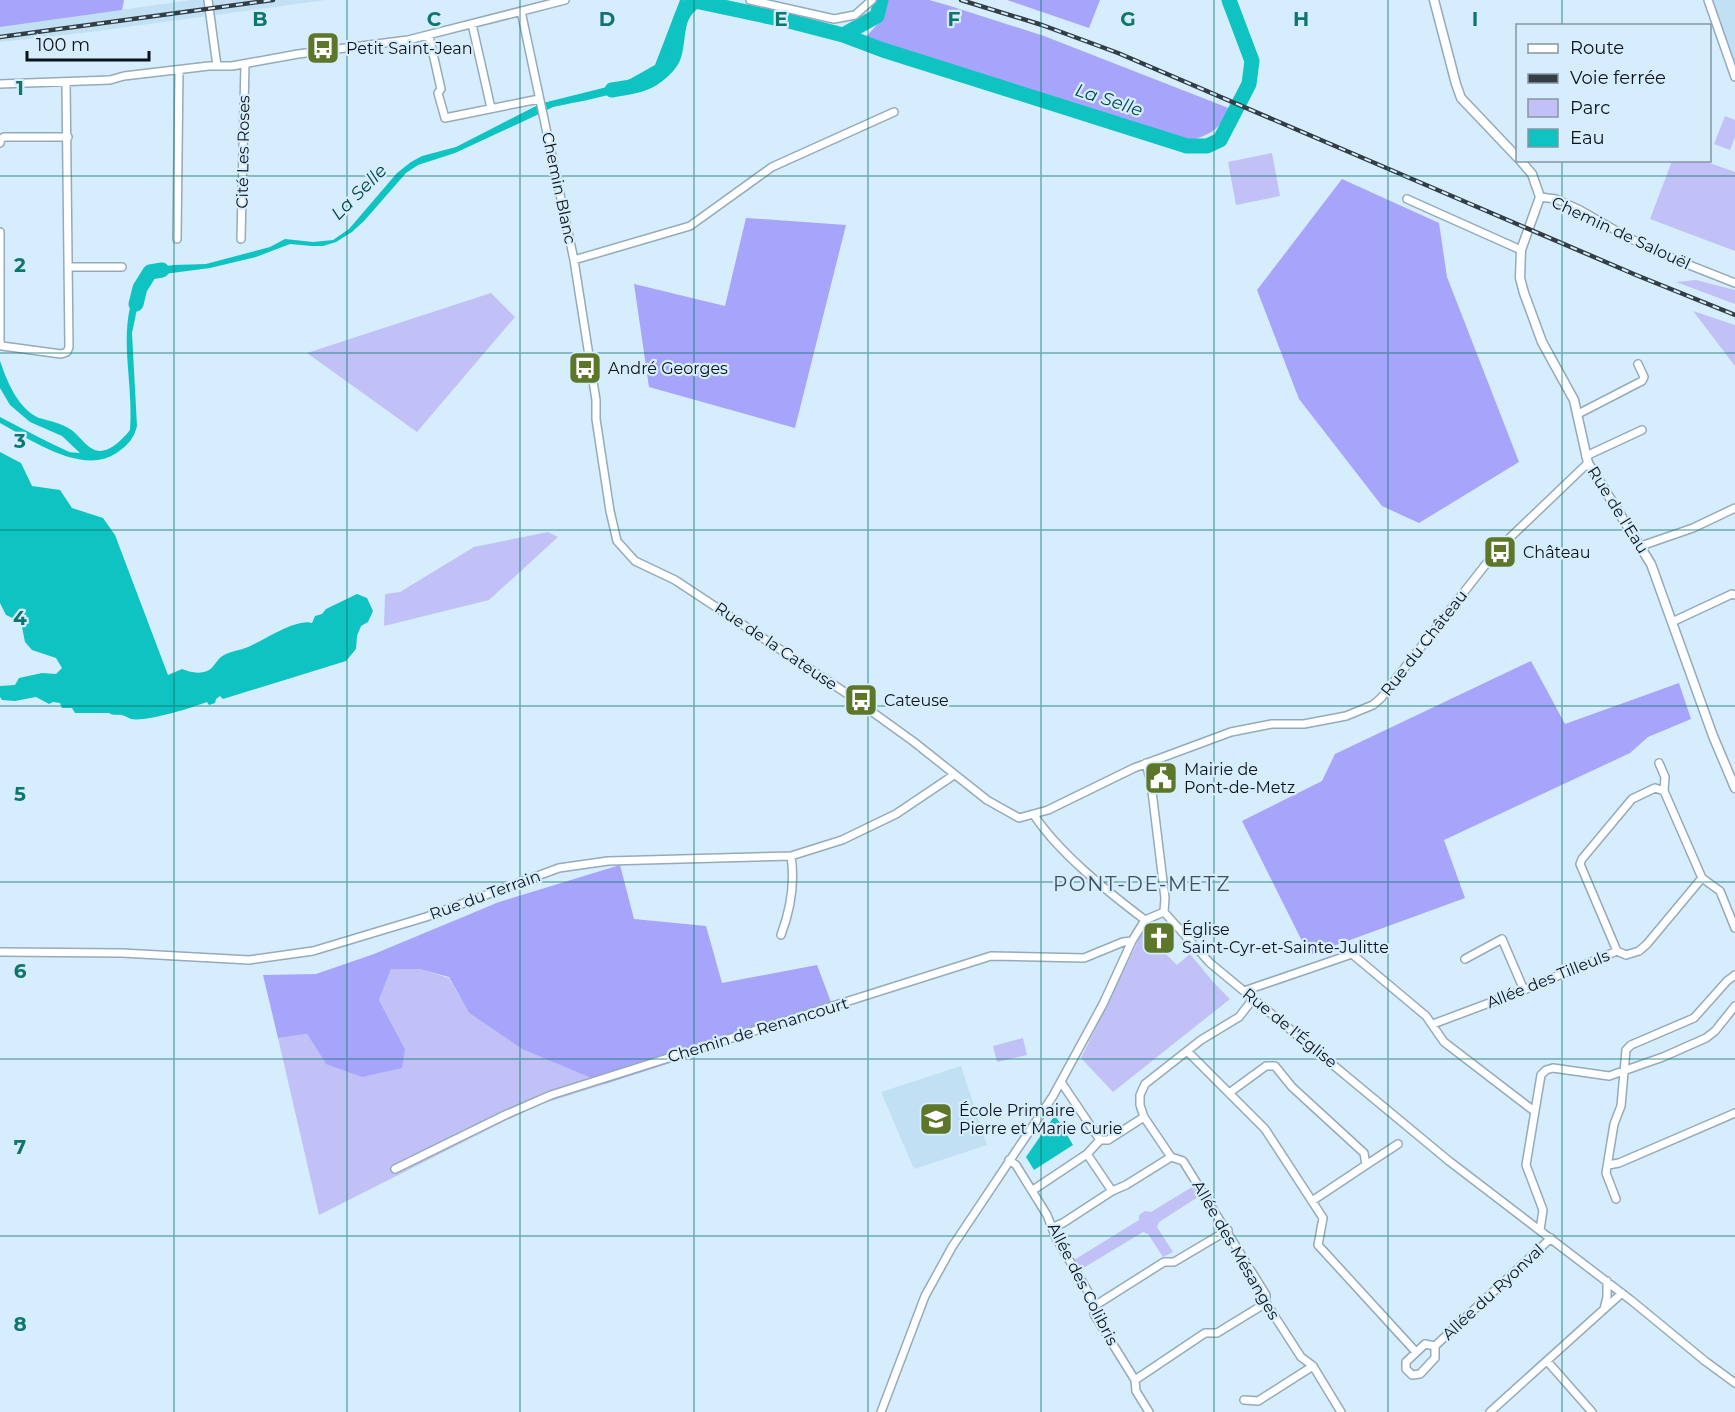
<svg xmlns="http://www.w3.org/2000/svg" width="1735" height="1412" viewBox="0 0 1735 1412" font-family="Montserrat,sans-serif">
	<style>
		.built { fill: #c2e0f4 }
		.green { fill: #c1c1f7 }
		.forest { fill: #a7a4fc }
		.water { fill: #0ec3c1 }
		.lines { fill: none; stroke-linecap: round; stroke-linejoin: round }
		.stream { stroke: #0ec3c1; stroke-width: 2 }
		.river { stroke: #0ec3c1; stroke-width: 15 }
		.minor-casing { stroke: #95aaba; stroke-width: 10 }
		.tertiary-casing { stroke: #95aaba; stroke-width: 11 }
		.minor { stroke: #fff; stroke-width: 7 }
		.tertiary { stroke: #fff; stroke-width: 8 }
		.rail-casing { stroke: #323d44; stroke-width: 4.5 }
		.rail { stroke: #d6edfd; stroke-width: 2; stroke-dasharray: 7; stroke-linecap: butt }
		.grid { fill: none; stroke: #0f766e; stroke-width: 1.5; stroke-opacity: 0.55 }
		.labels { text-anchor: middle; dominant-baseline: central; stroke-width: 4.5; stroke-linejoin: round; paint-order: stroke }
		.poi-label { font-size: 16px; fill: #0b1318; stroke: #d6edfd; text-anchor: start }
		.street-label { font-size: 16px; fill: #0b1318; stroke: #d6edfd }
		.water-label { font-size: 18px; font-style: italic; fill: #004847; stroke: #d6edfd }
		.quarter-label { font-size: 20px; letter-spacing: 1.5px; fill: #3f5260; stroke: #d6edfd }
		.grid-label { font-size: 20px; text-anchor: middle; font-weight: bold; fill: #0f766e; stroke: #d6edfd; stroke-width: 4.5; stroke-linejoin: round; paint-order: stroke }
	</style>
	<rect width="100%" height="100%" fill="#d6edfd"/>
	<path class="built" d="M 191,0 L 326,0 L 90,32 L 0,42 L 0,27 Z
		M 1713,0 L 1735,0 L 1735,71 Z
		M 961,1066 L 987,1145 L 914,1169 L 881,1092 Z"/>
	<path class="green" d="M 1725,116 L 1735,120 L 1735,137 L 1730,150 L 1714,144 Z
		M 1272,153 L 1280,196 L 1236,205 L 1228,162 Z
		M 1672,161 L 1704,161 L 1735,172 L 1735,251 L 1650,219 Z
		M 1696,280 L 1735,290 L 1735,304 L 1676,282 Z
		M 491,293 L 515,317 L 417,432 L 307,353 Z
		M 1693,311 L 1735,325 L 1735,366 Z
		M 548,532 L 558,537 L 489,600 L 384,626 L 385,594 L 400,592 L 474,547 Z
		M 1143,931 L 1177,965 L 1190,954 L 1214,983 L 1230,999 L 1113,1092 L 1081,1058 Z
		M 391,969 L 419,969 L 449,978 L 469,1013 L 522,1049 L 605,1084 L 535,1106 L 319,1215 L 278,1038 L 307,1034 L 326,1064 L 405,1049 L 379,1000 Z
		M 1023,1038 L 1027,1055 L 997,1062 L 993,1046 Z
		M 1192,1187 L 1198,1197 L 1159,1222 L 1157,1227 L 1173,1252 L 1163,1257 L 1148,1234 L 1143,1232 L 1080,1270 L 1074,1260 L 1139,1220 L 1139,1215 L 1145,1211 L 1151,1212 Z"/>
	<path class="forest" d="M 0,0 L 124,0 L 122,10 L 0,27 Z
		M 888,0 L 929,0 L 947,5 L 1044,36 L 1231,109 C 1219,129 1211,135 1188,141 L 865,38 L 883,18 Z
		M 1007,0 L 1100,0 L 1089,28 Z
		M 1342,179 L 1439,223 L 1447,277 L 1519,462 L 1419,523 L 1382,506 L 1299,399 L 1257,290 Z
		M 746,218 L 846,225 L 795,428 L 649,387 L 634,284 L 725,306 Z
		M 1531,661 L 1565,724 L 1679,683 L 1691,719 L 1648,737 L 1630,753 L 1444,840 L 1465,898 L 1309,955 L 1242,821 L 1322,781 L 1335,754 Z
		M 620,865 L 634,919 L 706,926 L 722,983 L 817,965 L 834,1010 L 605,1084 L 522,1049 L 469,1013 L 449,977 L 419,969 L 391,969 L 379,1000 L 405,1049 L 402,1068 L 362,1077 L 326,1064 L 307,1034 L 278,1038 L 263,975 L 316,974 L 374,954 L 499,902 Z"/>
	<path class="water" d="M 680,0 L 684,0 C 680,19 671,56 658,70 C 635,94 584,100 553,107 L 545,111 L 543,103 L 623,83 L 655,65 Z
		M 538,105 L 539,114 L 455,153 L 418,165 L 406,173 L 364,221 L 352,232 L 336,242 L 323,246 L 312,246 L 290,244 L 256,257 L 210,268 L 149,276 L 142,285 L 132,333 L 137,426 C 134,438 128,445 118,452 C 84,477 31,440 0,423 L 0,417 L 67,452 L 80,453 L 62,436 L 30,422 L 10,405 L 0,388 L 0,361 C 7,381 18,409 39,418 C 50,421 61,423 70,429 C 78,434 83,443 91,448 C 105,458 122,440 130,430 C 134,370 113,328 144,270 L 173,265 L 206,264 L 270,247 L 285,239 L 313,242 L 333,240 L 349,229 L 397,173 L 411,162 L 422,156 L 456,147 Z
		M 0,452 L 21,463 L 32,486 L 60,490 L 72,508 L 103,518 L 115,535 L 168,675 L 182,669 C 189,672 200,675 209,670 C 214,667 217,660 221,657 C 229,651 239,651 248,647 C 263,641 296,618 312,623 L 315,616 L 322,614 L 326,609 L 357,594 L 367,598 L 373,611 L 368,622 L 361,626 L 357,636 L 356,649 L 346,661 L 223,699 L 220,696 L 216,699 L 215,703 L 209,705 L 207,702 C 191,708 147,722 131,719 C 128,718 126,716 122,715 C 117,714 114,716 109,713 L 75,713 L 72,708 L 62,708 L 60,703 L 53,702 L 49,704 L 36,697 L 15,701 L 2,700 L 0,697 L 0,686 L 15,685 L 19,678 L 42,673 L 56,674 L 62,668 L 56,658 L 32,650 L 25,642 L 21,622 L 6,615 L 0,603 Z
		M 1055,1115 L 1073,1145 L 1034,1170 L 1026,1157 Z"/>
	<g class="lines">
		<path class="stream" d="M 39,439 L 69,453"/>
		<path class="river" d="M 843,35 L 883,50 L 1187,146 L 1207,146 L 1220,140 L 1249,84 L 1252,61 L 1229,0
			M 612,90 C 623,88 635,87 644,83 C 655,79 671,66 674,55 C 680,32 674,17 695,1 L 789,21 L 843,35 L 877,16 L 881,0
			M 136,304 L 140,288 L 150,272 L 162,270"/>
		<g class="minor-casing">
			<path id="minor" d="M 208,0 L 217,66
				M 750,0 L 834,19 L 855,15 L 872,0
				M 1708,0 L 1735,77
				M 521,11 L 574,260 L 596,400 L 596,419 L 610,511 L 617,541 L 635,561 L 675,580 L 846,693 L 914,742 L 987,800 L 1019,818 L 1048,810 L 1134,768 L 1231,732 L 1272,724 L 1304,724 L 1346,716 L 1373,705 L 1381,698 L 1497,550 L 1588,463
				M 472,24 L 491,108
				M 429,36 L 441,89 L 438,93 L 445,118 L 539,99
				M 0,84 L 110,80 L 124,76 L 209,66 L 232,66 L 298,54 L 408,40 L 565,0
				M 0,143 L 1,139 L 4,137 L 68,137
				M 1540,197 L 1556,199 L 1580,210 L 1629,238 L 1674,259 L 1735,283
				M 1407,199 L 1521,250
				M 0,232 L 0,342 L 2,346 L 61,354 L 67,352 L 69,347 L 66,83
				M 177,239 L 179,70
				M 241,239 L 245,64
				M 574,260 L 690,226 L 772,167 L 894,112
				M 69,267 L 122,267
				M 1578,414 L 1642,381 L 1644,377 L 1638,364
				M 1586,456 L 1642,430
				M 1641,546 L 1693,528 L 1735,508
				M 1672,622 L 1732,594 L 1735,595
				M 1146,763 L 1151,783 L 1165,898 L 1164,912 L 1210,963 L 1449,1161 L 1632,1301 L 1705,1361 L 1735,1383
				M 1659,763 L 1665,777 L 1664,791 L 1702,878 L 1720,891 L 1735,928
				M 1034,815 C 1059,853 1108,892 1145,920
				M 781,935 C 790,911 795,882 791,856
				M 1617,951 L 1580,864 L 1582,859 L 1632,799 L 1655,788 L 1664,791
				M 0,952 L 122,953 L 249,960 L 313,951 L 426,917 L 559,868 L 608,861 L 791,856 L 842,840 L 896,814 L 954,775
				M 1465,959 L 1502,939 L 1524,990
				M 1244,991 L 1352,954 L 1426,1016 L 1444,1042 L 1534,1111
				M 1253,999 L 1239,1017 L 1201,1040 L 1145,1084 L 1140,1095 L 1140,1105 L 1144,1117 L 1171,1157 L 1183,1161 L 1266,1295 L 1266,1303 L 1301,1357 L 1313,1366 L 1341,1412
				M 1433,1024 L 1524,990 L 1617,951 L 1626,955 L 1639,951 L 1647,944 L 1702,878
				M 1188,1052 L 1265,1129 L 1323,1218 L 1318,1245 L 1416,1352
				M 1061,1082 L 1100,1140
				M 1229,1093 L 1266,1066 L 1275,1066 L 1292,1087 L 1364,1153 L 1366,1165 L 1312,1201
				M 1087,1154 L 1112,1191
				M 1009,1160 L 1016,1165 L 1047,1215 L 1056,1238 L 1096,1305 L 1094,1314 L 1135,1380 L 1136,1391 L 1149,1412
				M 1366,1165 L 1398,1144
				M 1608,1165 L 1619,1163 L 1735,1113
				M 395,1169 L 505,1115 L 551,1095 L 991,956 L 1084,958 L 1123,942 L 1132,941
				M 1033,1190 L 1087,1154 L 1100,1140 L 1108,1140 L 1144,1117
				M 1616,1199 L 1606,1173 L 1614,1124 L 1621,1106 L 1626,1050 L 1631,1045 L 1694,1018 L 1727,981 L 1735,975
				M 1053,1227 L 1063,1223 L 1112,1191 L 1126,1185 L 1171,1157
				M 1540,1230 L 1543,1210 L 1526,1165 L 1541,1075 L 1546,1070 L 1553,1068 L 1609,1076 L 1663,1057 L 1706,1038 L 1715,1031 L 1735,1006
				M 1096,1305 L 1164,1262 L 1174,1262 L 1228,1230
				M 1604,1309 L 1607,1297 L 1607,1281
				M 1435,1346 L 1435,1358 L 1420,1374 L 1412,1375 L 1406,1369 L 1406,1362 L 1425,1344 L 1435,1346 L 1551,1238
				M 1547,1361 L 1592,1412
				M 1135,1380 L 1205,1333 L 1217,1333 L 1266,1303
				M 1244,1400 L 1258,1401 L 1313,1366
				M 881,1412 L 925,1296 L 952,1247 L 1053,1096 L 1103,1004 L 1132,941 L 1145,920 L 1164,912
				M 1490,1412 L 1622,1293"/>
		</g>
		<g class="tertiary-casing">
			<path id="tertiary" d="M 1434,0 L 1456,84 L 1461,98 L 1518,158
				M 1520,160 L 1532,174 L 1540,197 L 1521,250 L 1520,278 L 1524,293 L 1542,342 L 1574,400 L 1588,463 L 1651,564 L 1713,736 L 1735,788"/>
		</g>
		<use href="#minor" class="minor"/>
		<use href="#tertiary" class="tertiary"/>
		<g class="rail-casing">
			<path id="rail" d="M 961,0 L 1042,25 L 1118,53 L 1636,275 L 1735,315
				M 0,37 L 273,0"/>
		</g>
		<use href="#rail" class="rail"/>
	</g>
	<path class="grid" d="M 174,0 L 174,1412M 347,0 L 347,1412M 520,0 L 520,1412M 694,0 L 694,1412M 868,0 L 868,1412M 1041,0 L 1041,1412M 1214,0 L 1214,1412M 1388,0 L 1388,1412M 1562,0 L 1562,26M 1562,160 L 1562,1412M 0,176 L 1735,176M 0,353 L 1735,353M 0,530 L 1735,530M 0,706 L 1735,706M 0,882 L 1735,882M 0,1059 L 1735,1059M 0,1236 L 1735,1236"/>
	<defs>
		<g id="bus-square" transform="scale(1.725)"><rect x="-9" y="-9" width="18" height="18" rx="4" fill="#5c772a" stroke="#d6edfd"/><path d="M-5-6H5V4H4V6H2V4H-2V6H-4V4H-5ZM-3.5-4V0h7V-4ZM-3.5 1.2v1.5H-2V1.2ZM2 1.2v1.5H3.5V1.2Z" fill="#fff"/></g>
		<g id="civic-square" transform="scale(1.725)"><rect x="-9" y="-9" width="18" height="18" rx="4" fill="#5c772a" stroke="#d6edfd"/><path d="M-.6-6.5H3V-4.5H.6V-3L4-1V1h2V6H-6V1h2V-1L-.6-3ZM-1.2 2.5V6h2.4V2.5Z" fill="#fff"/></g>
		<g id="church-square" transform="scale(1.725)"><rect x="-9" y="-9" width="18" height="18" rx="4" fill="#5c772a" stroke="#d6edfd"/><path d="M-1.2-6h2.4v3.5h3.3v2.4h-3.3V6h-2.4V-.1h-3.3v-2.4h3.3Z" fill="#fff"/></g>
		<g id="school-square" transform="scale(1.725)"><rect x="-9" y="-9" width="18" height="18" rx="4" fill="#5c772a" stroke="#d6edfd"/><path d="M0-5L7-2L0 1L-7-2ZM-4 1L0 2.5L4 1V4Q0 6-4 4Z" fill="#fff"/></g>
	</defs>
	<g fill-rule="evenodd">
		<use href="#bus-square" x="323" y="48"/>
		<use href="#bus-square" x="585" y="368"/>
		<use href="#bus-square" x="1500" y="552"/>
		<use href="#bus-square" x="861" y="700"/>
		<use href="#civic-square" x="1161" y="778"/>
		<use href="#church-square" x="1159" y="938"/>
		<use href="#school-square" x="936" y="1119"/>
	</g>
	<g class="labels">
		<g class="poi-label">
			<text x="346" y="48">Petit Saint-Jean</text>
			<text x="608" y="368">André Georges</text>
			<text x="1523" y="552">Château</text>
			<text x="884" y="700">Cateuse</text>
			<text x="1184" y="769">Mairie de<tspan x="1184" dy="18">Pont-de-Metz</tspan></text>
			<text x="1182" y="929">Église<tspan x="1182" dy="18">Saint-Cyr-et-Sainte-Julitte</tspan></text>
			<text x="959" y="1110">École Primaire<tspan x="959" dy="18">Pierre et Marie Curie</tspan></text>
		</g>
		<g class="street-label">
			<text transform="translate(243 152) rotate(-89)">Cité Les Roses</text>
			<text transform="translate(559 188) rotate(78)">Chemin Blanc</text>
			<text transform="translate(1621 233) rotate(25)">Chemin de Salouël</text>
			<text transform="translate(1618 510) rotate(58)">Rue de l'Eau</text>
			<text transform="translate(1424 643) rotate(-52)">Rue du Château</text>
			<text transform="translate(776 646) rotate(34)">Rue de la Cateuse</text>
			<text transform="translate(485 895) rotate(-20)">Rue du Terrain</text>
			<text transform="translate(1548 979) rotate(-22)">Allée des Tilleuls</text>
			<text transform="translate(1290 1028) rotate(39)">Rue de l'Église</text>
			<text transform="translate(758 1030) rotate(-17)">Chemin de Renancourt</text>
			<text transform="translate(1236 1250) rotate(60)">Allée des Mésanges</text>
			<text transform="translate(1083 1284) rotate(63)">Allée des Colibris</text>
			<text transform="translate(1493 1292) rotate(-43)">Allée du Ryonval</text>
		</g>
		<g class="water-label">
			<text transform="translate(1109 100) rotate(18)">La Selle</text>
			<text transform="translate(359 192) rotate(-45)">La Selle</text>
		</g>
		<g class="quarter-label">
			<text x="1142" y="884">PONT-DE-METZ</text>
		</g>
	</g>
	<g class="grid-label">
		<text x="260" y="26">B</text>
		<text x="434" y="26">C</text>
		<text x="607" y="26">D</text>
		<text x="781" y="26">E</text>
		<text x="954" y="26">F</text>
		<text x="1128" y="26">G</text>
		<text x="1301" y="26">H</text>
		<text x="1475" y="26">I</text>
		<text x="20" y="95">1</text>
		<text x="20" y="272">2</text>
		<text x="20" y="448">3</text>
		<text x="20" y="625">4</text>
		<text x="20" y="801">5</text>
		<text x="20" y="978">6</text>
		<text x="20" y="1154">7</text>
		<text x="20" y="1331">8</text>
	</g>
	<rect x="1516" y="24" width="195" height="138" fill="#d6edfd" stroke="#8596a1" stroke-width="1.5"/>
	<rect x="1528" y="44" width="30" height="9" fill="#ffffff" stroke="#8596a1" stroke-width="1.5"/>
	<text x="1570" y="54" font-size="18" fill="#0b1318">Route</text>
	<rect x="1528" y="74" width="30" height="9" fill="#323d44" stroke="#8596a1" stroke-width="1.5"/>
	<text x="1570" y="84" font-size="18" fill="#0b1318">Voie ferrée</text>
	<rect x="1528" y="99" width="30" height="18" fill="#c1c1f7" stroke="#8596a1" stroke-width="1.5"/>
	<text x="1570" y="114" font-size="18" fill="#0b1318">Parc</text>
	<rect x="1528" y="129" width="30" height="18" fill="#0ec3c1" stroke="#8596a1" stroke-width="1.5"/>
	<text x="1570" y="144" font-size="18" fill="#0b1318">Eau</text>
	<path d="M27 51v9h122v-9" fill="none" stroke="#0b1318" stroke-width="3"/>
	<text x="36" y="51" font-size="18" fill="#0b1318" stroke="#d6edfd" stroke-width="4.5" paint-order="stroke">100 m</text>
</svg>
